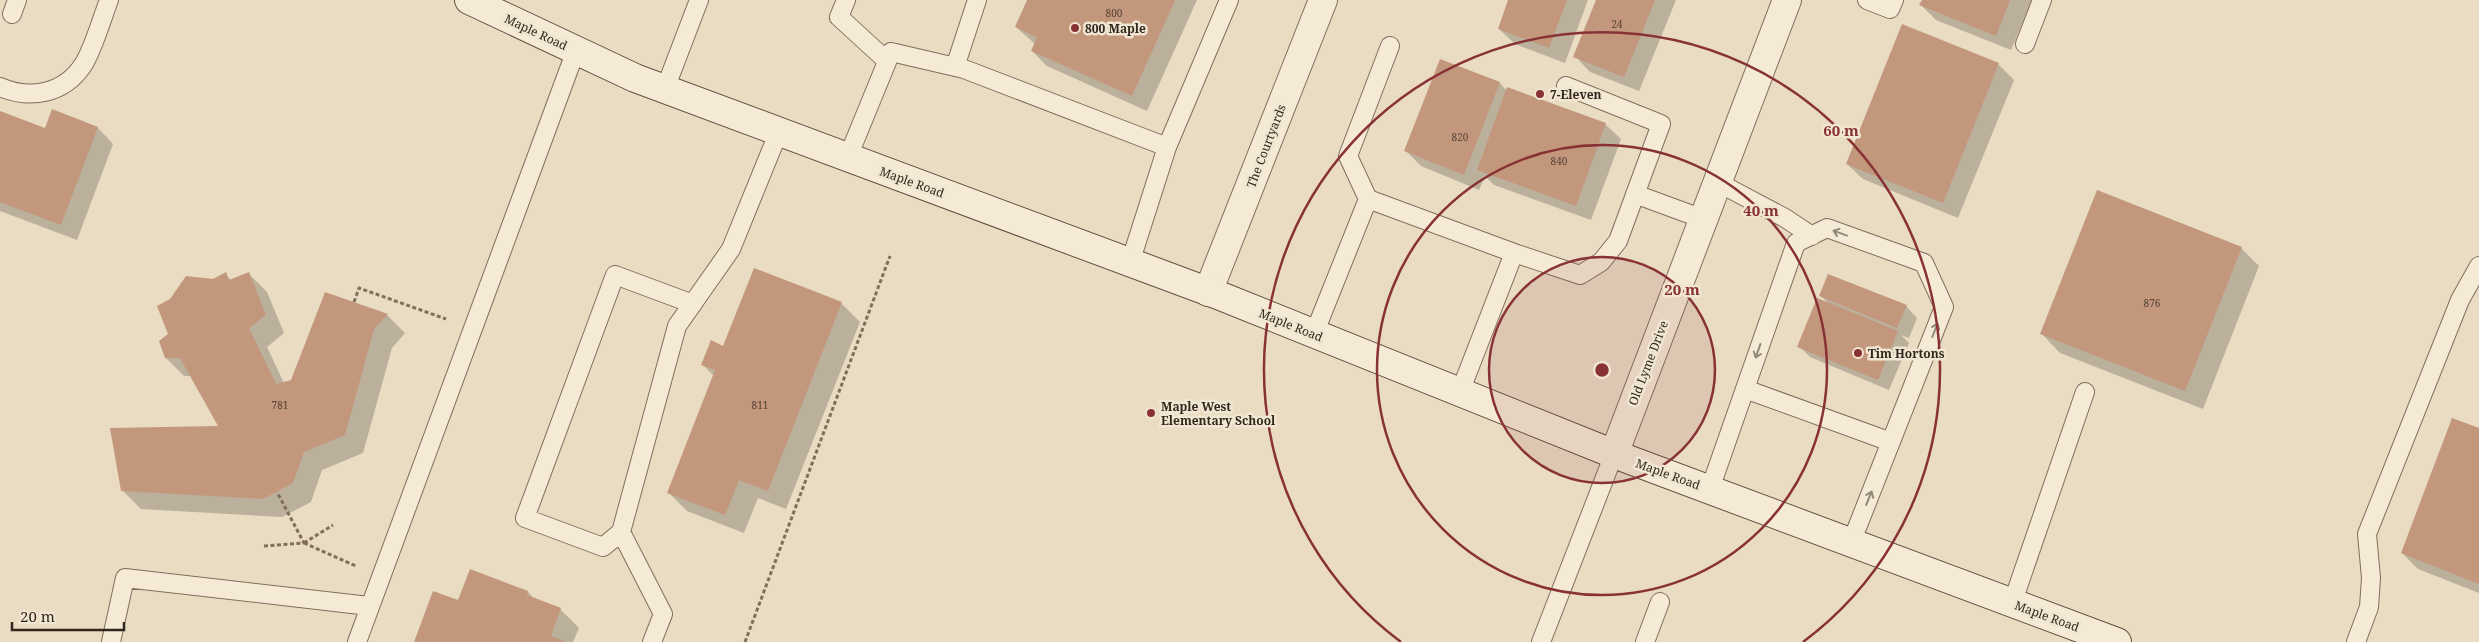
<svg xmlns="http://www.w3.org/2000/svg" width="2479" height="642" viewBox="0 0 2479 642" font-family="'Noto Serif',serif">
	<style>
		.shadow { fill: #0003 }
		.building { fill: #c3977c }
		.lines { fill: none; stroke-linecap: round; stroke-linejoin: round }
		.lane-casing { stroke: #816e5c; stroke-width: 20 }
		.street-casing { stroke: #816e5c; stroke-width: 30 }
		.secondary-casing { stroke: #624f3f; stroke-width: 30 }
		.path { stroke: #816e5c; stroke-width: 3; stroke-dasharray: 4 2.5; stroke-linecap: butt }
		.lane { stroke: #f4ead5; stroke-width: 18 }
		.street { stroke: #f4ead5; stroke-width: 28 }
		.secondary { stroke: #f4ead5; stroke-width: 28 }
		.oneway { stroke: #93887a }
		.ring { fill: none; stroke: #893236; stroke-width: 2.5 }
		.poi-dot { fill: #893236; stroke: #f1e6d1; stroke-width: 2 }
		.labels { text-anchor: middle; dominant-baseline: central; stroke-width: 5; stroke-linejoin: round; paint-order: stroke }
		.number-label { font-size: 10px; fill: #564336 }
		.poi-label { font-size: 12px; font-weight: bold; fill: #32271e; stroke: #f1e6d1; text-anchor: start }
		.street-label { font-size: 12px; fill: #32271e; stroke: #f1e6d1 }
		.centre { fill: #893236; stroke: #f1e6d1; stroke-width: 2.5 }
		.ring-label { font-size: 15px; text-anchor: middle; font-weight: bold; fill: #893236; stroke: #f1e6d1; stroke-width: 5; stroke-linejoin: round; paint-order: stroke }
	</style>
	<rect width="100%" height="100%" fill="#e9dcc3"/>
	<path class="shadow" d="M 1029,0 L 1197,0 L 1147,111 L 1047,66 L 1032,51 L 1035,44 L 1016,27 Z
		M 1510,0 L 1588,0 L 1565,63 L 1515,44 L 1499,29 Z
		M 1597,0 L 1676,0 L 1639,91 L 1590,72 L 1575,56 Z
		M 1923,0 L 2032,0 L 2011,50 L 1936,20 L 1921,5 Z
		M 1441,60 L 1500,83 L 1507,91 L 1605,124 L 1621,139 L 1591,220 L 1494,185 L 1485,176 L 1479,190 L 1421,166 L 1405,150 Z
		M 1998,64 L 2014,80 L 1958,218 L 1863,179 L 1847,164 Z
		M 53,111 L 98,128 L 113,144 L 77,240 L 0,211 L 0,112 L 46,129 Z
		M 2241,248 L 2259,266 L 2203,409 L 2060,353 L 2042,334 Z
		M 225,274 L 231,280 L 249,274 L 267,292 L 284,333 L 267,347 L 284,383 L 291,381 L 387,315 L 405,333 L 392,348 L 363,453 L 322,470 L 311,502 L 282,517 L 141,509 L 123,491 L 220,428 L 192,376 L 184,376 L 166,358 L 170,335 L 213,281 Z
		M 1820,295 L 1906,306 L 1917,318 L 1909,338 L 1901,335 L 1909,343 L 1889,390 L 1810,357 L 1799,346 L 1829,304 Z
		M 841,303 L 860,322 L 786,509 L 758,498 L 744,533 L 687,511 L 668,492 L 714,376 L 703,365 L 723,348 Z
		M 2479,429 L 2479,593 L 2418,569 L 2402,553 Z
		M 528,592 L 535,600 L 560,609 L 579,628 L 573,642 L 415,642 L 459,602 Z"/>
	<path class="building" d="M 1027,0 L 1175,0 L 1132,96 L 1031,51 L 1037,37 L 1015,27 Z
		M 1508,0 L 1567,0 L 1549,48 L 1498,29 Z
		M 1596,0 L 1655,0 L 1624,77 L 1573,57 Z
		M 1922,0 L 2010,0 L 1996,36 L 1919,5 Z
		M 1902,24 L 1999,63 L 1943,203 L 1846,164 Z
		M 1440,59 L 1500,82 L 1464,175 L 1404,151 Z
		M 1507,87 L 1606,123 L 1576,206 L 1477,170 Z
		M 52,109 L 98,127 L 61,225 L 0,202 L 0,111 L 45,128 Z
		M 2097,190 L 2242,247 L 2185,391 L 2040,334 Z
		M 754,268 L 842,302 L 768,491 L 739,480 L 725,515 L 667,493 L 715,370 L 701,365 L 711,340 L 723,346 Z
		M 226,272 L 229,280 L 249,272 L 266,315 L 249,328 L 276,384 L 291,380 L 325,292 L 388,314 L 374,329 L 345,435 L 304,452 L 293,483 L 263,499 L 121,491 L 110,428 L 218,426 L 180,358 L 165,358 L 159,341 L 168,334 L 157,306 L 170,299 L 186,276 L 213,279 Z
		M 1828,274 L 1907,305 L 1897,328 L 1819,296 Z
		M 1817,298 L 1898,331 L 1878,380 L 1797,347 Z
		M 2452,418 L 2479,428 L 2479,584 L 2401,553 Z
		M 470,569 L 528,591 L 527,595 L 561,608 L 551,636 L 566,642 L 414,642 L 433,591 L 458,600 Z"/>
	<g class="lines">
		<g class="lane-casing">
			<path id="lane" d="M 846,0 L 839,17 L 887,61
				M 1867,0 L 1890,9 L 1894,0
				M 12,14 L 17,0
				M 2025,44 L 2042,0
				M 955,67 L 977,0
				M 0,87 C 30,100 64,94 83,65 C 93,50 102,18 109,0
				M 665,89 L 699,0
				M 1167,147 L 1229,0
				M 848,157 L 891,52 L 964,69 L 1167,147 L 1130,263
				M 1717,182 L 1785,218 L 1812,236
				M 1635,194 L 1703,219
				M 1368,199 L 1348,156 L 1390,46
				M 1314,334 L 1368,199 L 1514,253
				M 1745,389 L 1891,442
				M 1460,392 L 1514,253 L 1580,275 L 1601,262 L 1618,241 L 1661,124 L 1566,86
				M 1710,489 L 1796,243 L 1827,228 L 1924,263 L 1944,307 L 1851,543
				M 621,532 L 603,547 L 525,518 L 615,275 L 693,304
				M 2012,604 L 2085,392
				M 111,642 L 125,578 L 369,606
				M 357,642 L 576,50
				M 652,642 L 663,614 L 621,532 L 677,326 L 731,249 L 779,131
				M 1541,642 L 1614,454
				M 1645,642 L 1660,602
				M 2356,642 L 2369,607 L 2371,578 L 2367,534 L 2460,300 L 2479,266"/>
		</g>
		<g class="street-casing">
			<path id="street" d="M 1208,292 L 1323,0
				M 1614,454 L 1787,0"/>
		</g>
		<g class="secondary-casing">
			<path id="secondary" d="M 469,0 L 635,78 L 1223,297 L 1614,454 L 2117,642"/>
		</g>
		<path class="path" d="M 354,302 L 359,288 L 446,319
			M 304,543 L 356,566
			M 304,543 L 333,525
			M 264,546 L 304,543 L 277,492
			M 745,642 L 890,256"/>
		<use href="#lane" class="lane"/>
		<use href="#street" class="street"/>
		<use href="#secondary" class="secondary"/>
	</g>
	<defs><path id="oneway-shaft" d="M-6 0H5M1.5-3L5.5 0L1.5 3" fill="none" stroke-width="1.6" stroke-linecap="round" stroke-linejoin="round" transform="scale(1.25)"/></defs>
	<g class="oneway">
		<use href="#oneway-shaft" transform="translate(1840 233) rotate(-160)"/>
		<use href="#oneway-shaft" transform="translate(1935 330) rotate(-69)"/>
		<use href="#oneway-shaft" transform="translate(1758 351) rotate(109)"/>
		<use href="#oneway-shaft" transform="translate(1869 498) rotate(-68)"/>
	</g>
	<circle cx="1602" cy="370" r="113" fill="#893236" fill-opacity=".12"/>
	<g class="ring">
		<circle cx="1602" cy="370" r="113"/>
		<circle cx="1602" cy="370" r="225"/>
		<path d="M1401 642A338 338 0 1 1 1803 642"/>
	</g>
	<g class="poi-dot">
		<circle cx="1075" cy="28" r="5"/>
		<circle cx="1540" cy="94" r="5"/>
		<circle cx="1858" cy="353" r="5"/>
		<circle cx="1151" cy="413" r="5"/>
	</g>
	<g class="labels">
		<g class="number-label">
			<text x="1114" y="13">800</text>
			<text x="1617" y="24">24</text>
			<text x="1460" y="137">820</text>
			<text x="1559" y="161">840</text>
			<text x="2152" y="303">876</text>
			<text x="280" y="405">781</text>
			<text x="760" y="405">811</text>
		</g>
		<g class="poi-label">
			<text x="1085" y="28">800 Maple</text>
			<text x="1550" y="94">7-Eleven</text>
			<text x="1868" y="353">Tim Hortons</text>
			<text x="1161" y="406">Maple West<tspan x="1161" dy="14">Elementary School</tspan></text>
		</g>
		<g class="street-label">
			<text transform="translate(536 32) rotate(25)">Maple Road</text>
			<text transform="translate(1266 146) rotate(-69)">The Courtyards</text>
			<text transform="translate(912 182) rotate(20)">Maple Road</text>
			<text transform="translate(1291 325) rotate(22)">Maple Road</text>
			<text transform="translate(1648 363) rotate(-69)">Old Lyme Drive</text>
			<text transform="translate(1668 474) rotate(20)">Maple Road</text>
			<text transform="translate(2047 616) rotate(20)">Maple Road</text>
		</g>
	</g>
	<circle cx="1602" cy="370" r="8" class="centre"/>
	<g class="ring-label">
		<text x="1841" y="136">60 m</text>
		<text x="1761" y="216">40 m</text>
		<text x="1682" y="295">20 m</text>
	</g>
	<path d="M12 622v8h112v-8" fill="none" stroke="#32271e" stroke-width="2.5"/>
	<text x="20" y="622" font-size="15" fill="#32271e" stroke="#f1e6d1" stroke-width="4" paint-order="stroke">20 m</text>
</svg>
